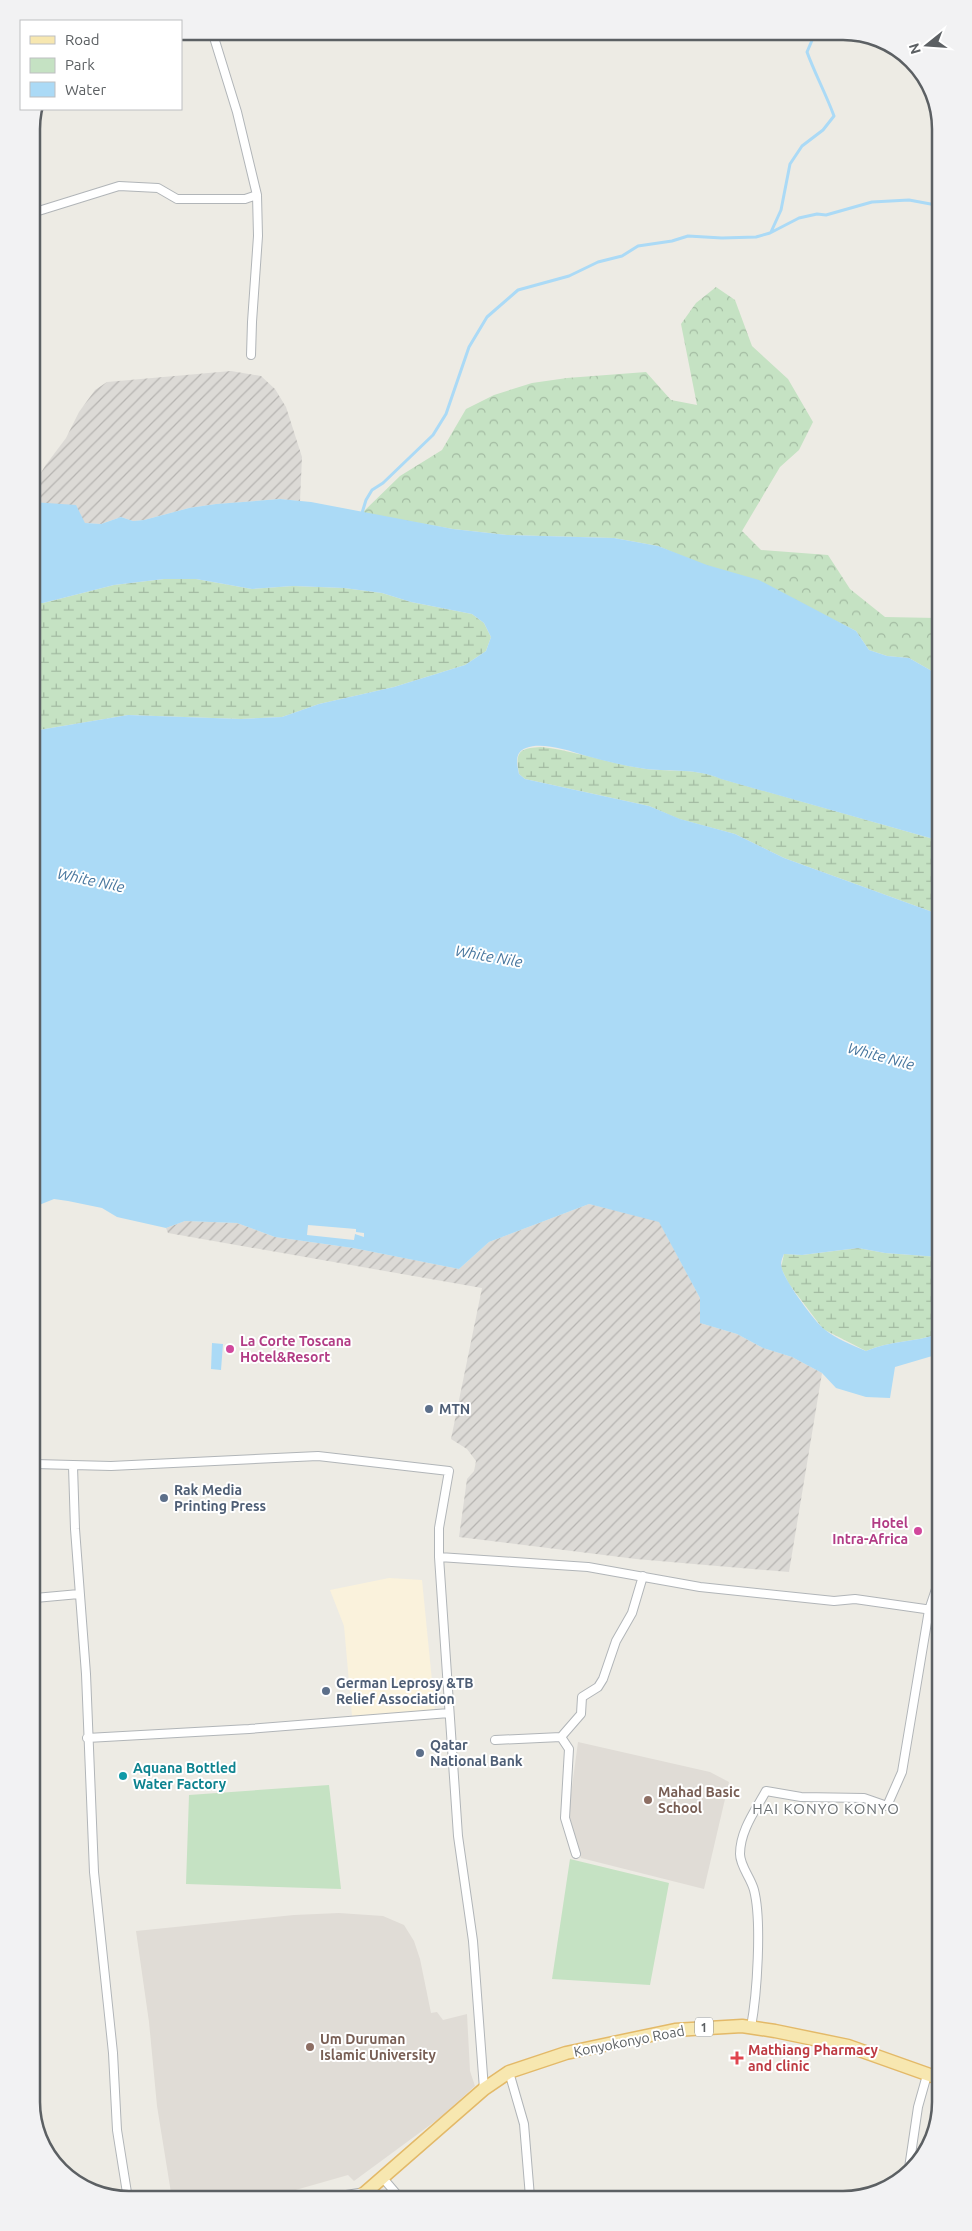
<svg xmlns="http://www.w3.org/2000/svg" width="972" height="2231" viewBox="0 0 972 2231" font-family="Ubuntu,sans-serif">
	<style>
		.commercial { fill: #faf2dc }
		.industrial { fill: url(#industrial-furrows) }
		.education { fill: #e0dcd6 }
		.green { fill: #c5e2c3 }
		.forest { fill: url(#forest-crowns) }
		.wetland { fill: url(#wetland-marsh) }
		.water { fill: #abdaf6 }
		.pier { fill: #edebe4 }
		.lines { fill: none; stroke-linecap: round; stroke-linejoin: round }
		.stream { stroke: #abdaf6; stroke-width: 3 }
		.minor-casing { stroke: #b1b5b8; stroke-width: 10 }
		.tertiary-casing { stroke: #b1b5b8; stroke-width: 12 }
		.primary-casing { stroke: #e3b968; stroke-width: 15 }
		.minor { stroke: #fff; stroke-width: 8 }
		.tertiary { stroke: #fff; stroke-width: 10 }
		.primary { stroke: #f7e7b0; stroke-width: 12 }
		.hotel-dot { fill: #d1479c; stroke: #fff; stroke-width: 2 }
		.service-dot { fill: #5c6f8a; stroke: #fff; stroke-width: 2 }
		.culture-dot { fill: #0f9aa8; stroke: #fff; stroke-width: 2 }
		.education-dot { fill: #8d6e63; stroke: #fff; stroke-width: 2 }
		.health-dot { fill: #e0444e; stroke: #fff; stroke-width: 2 }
		.labels { text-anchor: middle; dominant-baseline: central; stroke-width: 4; stroke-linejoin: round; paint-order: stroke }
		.shield { fill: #fff; stroke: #8d9092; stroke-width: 1 }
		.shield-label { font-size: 12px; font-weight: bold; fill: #5c6063 }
		.hotel-label { font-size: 14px; font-weight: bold; fill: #b23c85; stroke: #fff; text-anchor: start }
		.service-label { font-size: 14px; font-weight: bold; fill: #4e5e75; stroke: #fff; text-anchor: start }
		.culture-label { font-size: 14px; font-weight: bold; fill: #0d838f; stroke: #fff; text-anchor: start }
		.education-label { font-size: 14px; font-weight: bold; fill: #785e54; stroke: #fff; text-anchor: start }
		.street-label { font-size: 14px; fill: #5c6063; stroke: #fff }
		.health-label { font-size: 14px; font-weight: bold; fill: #be3a42; stroke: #fff; text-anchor: start }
		.water-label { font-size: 15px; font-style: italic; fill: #47769e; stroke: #fff }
		.neighbourhood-label { font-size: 15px; letter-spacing: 1px; fill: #6d7275; stroke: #fff }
		.rim { fill: none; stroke: #5c6063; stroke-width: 2.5 }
	</style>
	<defs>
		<pattern id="industrial-furrows" width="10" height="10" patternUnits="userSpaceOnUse" patternTransform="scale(1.25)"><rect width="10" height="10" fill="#dcdad6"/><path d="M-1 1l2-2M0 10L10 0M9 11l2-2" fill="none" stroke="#b6b4b1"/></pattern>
		<pattern id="forest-crowns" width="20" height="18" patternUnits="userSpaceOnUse" patternTransform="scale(1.25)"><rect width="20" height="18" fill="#c5e2c3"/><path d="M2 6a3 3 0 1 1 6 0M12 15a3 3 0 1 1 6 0" fill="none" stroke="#a3bba2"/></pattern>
		<pattern id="wetland-marsh" width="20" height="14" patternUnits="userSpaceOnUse" patternTransform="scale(1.25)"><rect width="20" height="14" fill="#c5e2c3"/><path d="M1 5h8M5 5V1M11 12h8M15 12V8" fill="none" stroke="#a3bba2"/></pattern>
	</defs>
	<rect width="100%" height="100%" fill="#edebe4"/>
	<path class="commercial" d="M 389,1578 L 422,1580 L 435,1711 L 352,1716 L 344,1626 L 330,1590 Z"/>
	<path class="industrial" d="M 231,371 L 261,376 L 275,389 L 286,407 L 302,457 L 300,501 L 280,499 L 216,504 L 189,508 L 144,520 L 133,521 L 121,517 L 101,524 L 84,523 L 43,503 L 32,502 L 32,488 L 45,466 L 66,438 L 79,412 L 95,390 L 107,382 Z
		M 589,1204 L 659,1221 L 700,1298 L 700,1323 L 737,1334 L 763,1348 L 792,1357 L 822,1373 L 789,1572 L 636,1559 L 459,1537 L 467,1479 L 474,1471 L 476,1461 L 467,1449 L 451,1439 L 482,1288 L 168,1233 L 166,1228 L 185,1221 L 237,1223 L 275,1237 L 353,1248 L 459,1269 L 489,1242 Z"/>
	<path class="education" d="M 578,1742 L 710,1772 L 729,1782 L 704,1889 L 581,1858 L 568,1817 Z
		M 339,1913 L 383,1916 L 404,1925 L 414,1941 L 420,1959 L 431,2013 L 437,2012 L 443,2020 L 467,2014 L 470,2071 L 475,2086 L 441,2117 L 354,2181 L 348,2175 L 264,2199 L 172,2199 L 157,2106 L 149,2022 L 136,1931 L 294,1915 Z"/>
	<path class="green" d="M 329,1785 L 341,1889 L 186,1884 L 189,1795 Z
		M 570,1859 L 669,1883 L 650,1985 L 552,1979 Z"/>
	<path class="forest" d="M 716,287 L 735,300 L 752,346 L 788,379 L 813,422 L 799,450 L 780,467 L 742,531 L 761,550 L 828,555 L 850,589 L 885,617 L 937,618 L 937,674 L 909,658 L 887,656 L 869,650 L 856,631 L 836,621 L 658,546 L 614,538 L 507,535 L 453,529 L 362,513 L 400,476 L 442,450 L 466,409 L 494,395 L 532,383 L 567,378 L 646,372 L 671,400 L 697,405 L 681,324 L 696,303 Z"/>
	<path class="wetland" d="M 164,579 L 196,579 L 252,589 L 293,586 L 344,588 L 382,593 L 411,602 L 472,614 L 484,623 L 491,637 L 486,651 L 465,665 L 394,687 L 319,704 L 282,717 L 241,719 L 128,715 L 33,731 L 33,603 L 43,603 L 114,585 Z
		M 541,747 C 577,751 611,764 646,769 C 673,772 696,768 722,779 L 937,840 L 938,914 L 784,858 L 735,834 L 679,819 L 649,806 L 525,779 L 519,774 C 515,752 519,748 541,747 Z
		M 858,1248 L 885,1253 L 939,1257 L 939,1334 C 915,1342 889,1341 866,1351 L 823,1329 L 789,1284 L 781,1268 L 784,1254 L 802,1255 Z"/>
	<path class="water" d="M 280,499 L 311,502 L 453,529 L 507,535 L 614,538 L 658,546 L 707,565 L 759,580 L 856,631 L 869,650 L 887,656 L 909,658 L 937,674 L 937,840 L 721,779 C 696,768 673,772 646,769 C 625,766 604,761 583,755 C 567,750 542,742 526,748 C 514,752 517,764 519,774 L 525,779 L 649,806 L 680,819 L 735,834 L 784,858 L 938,914 L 939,1257 L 885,1253 L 858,1248 L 802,1255 L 784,1254 C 782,1259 780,1263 782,1269 C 785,1281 815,1322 824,1329 C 836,1339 852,1345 866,1351 C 889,1341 915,1342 939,1334 L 939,1354 L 895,1367 L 890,1398 L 866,1397 L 836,1388 L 822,1373 L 792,1357 L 763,1348 L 737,1334 L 700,1323 L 700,1298 L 659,1222 L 589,1204 L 489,1242 L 459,1269 L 353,1248 L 275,1237 L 237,1223 L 185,1221 L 166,1228 L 117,1217 L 102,1208 L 68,1201 L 54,1199 L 34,1207 L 33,731 L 128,715 L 241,719 L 282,717 L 319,704 L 394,687 L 465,665 L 486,651 L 491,637 L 484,623 L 472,614 L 411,602 L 382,593 L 344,588 L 293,586 L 252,589 L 196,579 L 164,579 L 114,585 L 43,603 L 33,603 L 32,502 L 76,505 L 85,523 L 101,524 L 121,517 L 133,521 L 144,520 L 189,508 L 216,504 Z
		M 212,1343 L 223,1344 L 221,1370 L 211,1369 Z"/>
	<path class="pier" d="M 308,1225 L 356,1229 L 356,1232 L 364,1233 L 364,1237 L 355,1234 L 354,1240 L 307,1235 Z"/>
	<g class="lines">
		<path class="stream" d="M 771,232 L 781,210 L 790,164 L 802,146 L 823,130 L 834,116 C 826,94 815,74 807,52 L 816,31
			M 362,513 L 366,500 L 372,490 L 383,483 L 433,435 L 446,414 L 469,347 L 487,317 L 518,290 L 569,276 L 598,262 L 622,256 L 638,246 L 672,241 L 688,236 L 722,238 L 756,237 L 770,233 L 799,218 L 817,214 L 826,215 L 872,202 L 909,200 L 936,205"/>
		<g class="minor-casing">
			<path id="minor" d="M 212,31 L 237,112 L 257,195 L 258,236 L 252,322 L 251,355
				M 32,213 L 119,186 L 158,188 L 177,199 L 245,199 L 257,195
				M 35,1464 L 111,1466 L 318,1456 L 449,1471 L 439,1528 L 439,1557 L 458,1836 L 473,1941 L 484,2089
				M 73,1466 L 75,1529 L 86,1674 L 94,1872 L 113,2053 L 117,2130 L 128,2199
				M 439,1557 L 588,1567 L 700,1587 L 834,1601 L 855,1599 L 939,1611
				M 35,1598 L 79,1594
				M 561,1737 L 569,1749 L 565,1818 L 576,1854
				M 87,1738 L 249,1729 L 449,1713
				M 495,1740 L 561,1737 L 581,1714 L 582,1697 L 598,1687 L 603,1679 L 616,1641 L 632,1613 L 643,1576
				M 751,2027 C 757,1995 762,1921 754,1890 C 751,1878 740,1866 740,1854 C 740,1831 755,1811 766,1791 L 801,1797 L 864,1798 L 887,1806 L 902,1772 L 929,1610 L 939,1580
				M 509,2072 L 524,2124 L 530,2197
				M 909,2168 L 918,2107 L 927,2075
				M 382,2177 L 400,2198"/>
		</g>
		<g class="tertiary-casing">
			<path id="tertiary" d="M 334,2198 L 365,2193"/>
		</g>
		<g class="primary-casing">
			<path id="primary" d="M 359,2198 L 484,2089 L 509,2072 L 566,2053 L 675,2030 L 742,2026 L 775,2031 L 848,2046 L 941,2079"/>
		</g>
		<use href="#minor" class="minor"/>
		<use href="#tertiary" class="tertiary"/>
		<use href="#primary" class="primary"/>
	</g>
	<g class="hotel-dot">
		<circle cx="230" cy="1349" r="5"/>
		<circle cx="918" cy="1531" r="5"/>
	</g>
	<g class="service-dot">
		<circle cx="429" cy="1409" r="5"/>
		<circle cx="164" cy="1498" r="5"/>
		<circle cx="326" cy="1691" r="5"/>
		<circle cx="420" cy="1753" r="5"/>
	</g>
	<circle class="culture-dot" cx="123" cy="1776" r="5"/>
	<g class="education-dot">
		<circle cx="648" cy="1800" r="5"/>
		<circle cx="310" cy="2047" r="5"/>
	</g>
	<path class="health-dot" d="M734.5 2050.5h5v5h5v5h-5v5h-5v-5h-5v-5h5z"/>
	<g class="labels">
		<rect class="shield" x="695" y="2017.5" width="18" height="19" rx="4"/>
		<g class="shield-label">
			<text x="704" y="2027">1</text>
		</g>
		<g class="hotel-label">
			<text x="240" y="1341">La Corte Toscana<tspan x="240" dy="16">Hotel&amp;Resort</tspan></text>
			<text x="908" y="1523" text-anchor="end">Hotel<tspan x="908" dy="16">Intra-Africa</tspan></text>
		</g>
		<g class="service-label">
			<text x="439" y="1409">MTN</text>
			<text x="174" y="1490">Rak Media<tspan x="174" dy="16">Printing Press</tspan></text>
			<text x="336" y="1683">German Leprosy &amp;TB<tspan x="336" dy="16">Relief Association</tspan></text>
			<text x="430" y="1745">Qatar<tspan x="430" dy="16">National Bank</tspan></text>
		</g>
		<g class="culture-label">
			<text x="133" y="1768">Aquana Bottled<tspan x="133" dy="16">Water Factory</tspan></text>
		</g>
		<g class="education-label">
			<text x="658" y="1792">Mahad Basic<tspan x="658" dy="16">School</tspan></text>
			<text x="320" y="2039">Um Duruman<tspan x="320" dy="16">Islamic University</tspan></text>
		</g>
		<g class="street-label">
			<text transform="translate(629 2041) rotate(-11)">Konyokonyo Road</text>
		</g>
		<g class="health-label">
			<text x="748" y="2050">Mathiang Pharmacy<tspan x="748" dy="16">and clinic</tspan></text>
		</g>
		<g class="water-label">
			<text transform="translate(91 880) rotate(12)">White Nile</text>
			<text transform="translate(489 956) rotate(10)">White Nile</text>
			<text transform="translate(881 1056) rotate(15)">White Nile</text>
		</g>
		<g class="neighbourhood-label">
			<text x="826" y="1808">HAI KONYO KONYO</text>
		</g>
	</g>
	<path d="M0 0H972V2231H0ZM129 40H843A89 89 0 0 1 932 129V2102A89 89 0 0 1 843 2191H129A89 89 0 0 1 40 2102V129A89 89 0 0 1 129 40Z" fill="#f2f2f3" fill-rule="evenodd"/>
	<path class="rim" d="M129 40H843A89 89 0 0 1 932 129V2102A89 89 0 0 1 843 2191H129A89 89 0 0 1 40 2102V129A89 89 0 0 1 129 40Z"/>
	<rect x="20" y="20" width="162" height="90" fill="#ffffff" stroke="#bebfc1"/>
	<rect x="30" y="36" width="25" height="8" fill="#f7e7b0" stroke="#bebfc1"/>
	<text x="65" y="45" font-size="15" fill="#5c6063">Road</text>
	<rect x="30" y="58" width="25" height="15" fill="#c5e2c3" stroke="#bebfc1"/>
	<text x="65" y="70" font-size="15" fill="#5c6063">Park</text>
	<rect x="30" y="82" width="25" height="15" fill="#abdaf6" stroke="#bebfc1"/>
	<text x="65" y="95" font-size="15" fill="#5c6063">Water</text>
	<g transform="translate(927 45) rotate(253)" stroke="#ffffff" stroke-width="4" paint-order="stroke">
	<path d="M0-4L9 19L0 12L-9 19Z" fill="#5c6063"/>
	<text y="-8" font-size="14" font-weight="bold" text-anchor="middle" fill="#5c6063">N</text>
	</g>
</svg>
